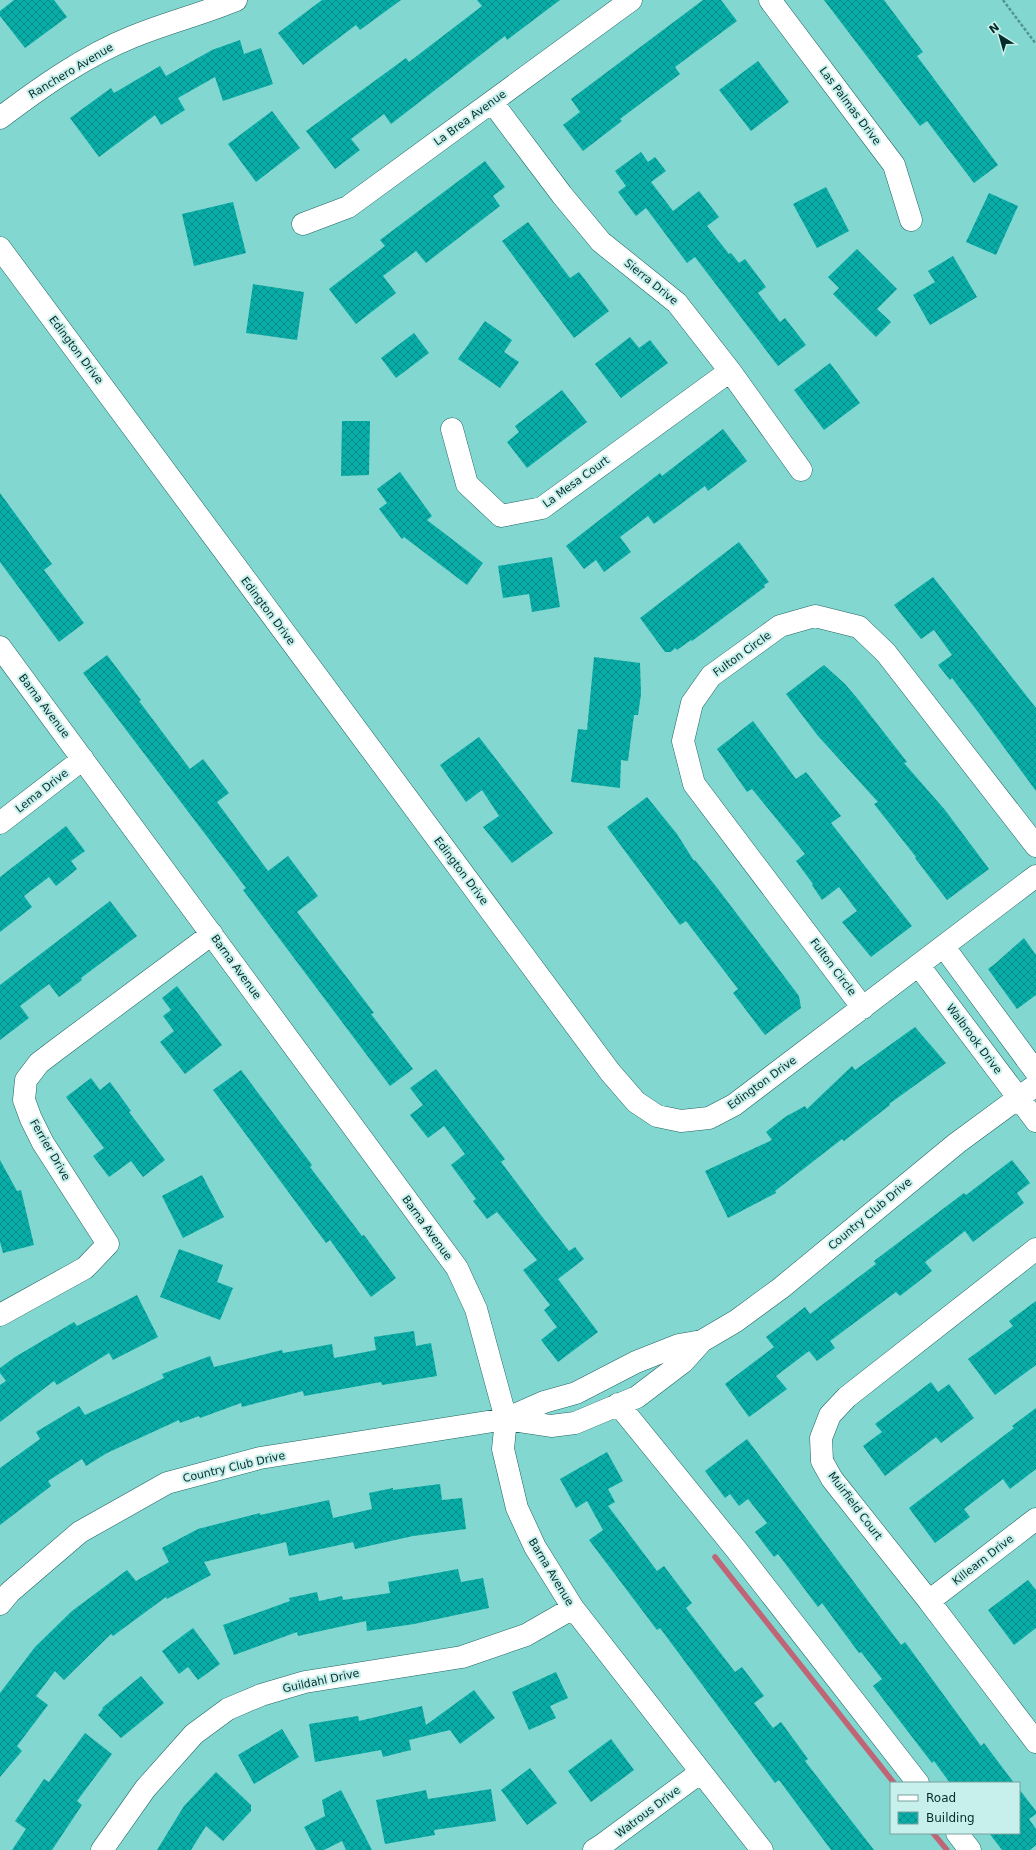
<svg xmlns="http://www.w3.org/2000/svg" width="1036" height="1850" viewBox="0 0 1036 1850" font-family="'DejaVu Sans',sans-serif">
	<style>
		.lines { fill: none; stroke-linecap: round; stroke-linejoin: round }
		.stream { stroke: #bf6575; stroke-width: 5.5 }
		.building { fill: url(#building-cross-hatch) }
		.minor-casing { stroke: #216561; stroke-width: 23 }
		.path { stroke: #51938f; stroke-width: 2.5; stroke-dasharray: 3 2; stroke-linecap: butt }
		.minor { stroke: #fff; stroke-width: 22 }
		.labels { text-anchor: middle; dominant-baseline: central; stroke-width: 4; stroke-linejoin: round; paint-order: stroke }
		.street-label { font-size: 11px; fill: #062c2a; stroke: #c7f0ec }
	</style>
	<defs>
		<pattern id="building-cross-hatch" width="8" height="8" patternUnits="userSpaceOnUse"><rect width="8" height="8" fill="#07ada6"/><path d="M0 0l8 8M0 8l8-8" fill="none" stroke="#068d87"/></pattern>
	</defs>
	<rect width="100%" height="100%" fill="#82d7d1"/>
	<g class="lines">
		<path class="stream" d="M 715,1557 L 894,1783
			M 933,1833 L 947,1850"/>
	</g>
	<path class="building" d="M 14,0 L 54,0 L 67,17 L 25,48 L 0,16 L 0,11 Z
		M 322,0 L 401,0 L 360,30 L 356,25 L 303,65 L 278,33 Z
		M 477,0 L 560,0 L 507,40 L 505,36 L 391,124 L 384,114 L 351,139 L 360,150 L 335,169 L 306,131 L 406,58 L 409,62 L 482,6 Z
		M 703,0 L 721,0 L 737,21 L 675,67 L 680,74 L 620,119 L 622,121 L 583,151 L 563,125 L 580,112 L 571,99 Z
		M 824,0 L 884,0 L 923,52 L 917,56 L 998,165 L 974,183 L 927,121 L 920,126 Z
		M 240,40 L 244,54 L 261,48 L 273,84 L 223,101 L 215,77 L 178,98 L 185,110 L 161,125 L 155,115 L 99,157 L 70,118 L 111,88 L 114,93 L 160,66 L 166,76 L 212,50 Z
		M 758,61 L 789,102 L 751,131 L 719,90 Z
		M 272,111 L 300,148 L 256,182 L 228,144 Z
		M 641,152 L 648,162 L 655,157 L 666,171 L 651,182 L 673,211 L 699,191 L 719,217 L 707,226 L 729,254 L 731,253 L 739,263 L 745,259 L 766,287 L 758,293 L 780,322 L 785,318 L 806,345 L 778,366 L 695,257 L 687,263 L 646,208 L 636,216 L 618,192 L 626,186 L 615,171 Z
		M 485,161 L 505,187 L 493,196 L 500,206 L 426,263 L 416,251 L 383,276 L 396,293 L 356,324 L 329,289 L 385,246 L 380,240 Z
		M 826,187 L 849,231 L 817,248 L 793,204 Z
		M 989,193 L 1018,206 L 996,255 L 966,242 Z
		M 233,202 L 246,253 L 194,266 L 182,214 Z
		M 528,222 L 570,278 L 579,272 L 609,311 L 574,338 L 502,241 Z
		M 857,249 L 897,289 L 877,309 L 891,322 L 876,337 L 833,294 L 839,288 L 828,277 Z
		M 953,256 L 977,297 L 930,325 L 913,295 L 935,282 L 928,271 Z
		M 253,284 L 304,292 L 297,340 L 246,333 Z
		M 485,321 L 512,340 L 504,352 L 519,362 L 500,388 L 458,359 Z
		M 414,333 L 429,353 L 396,378 L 381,358 Z
		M 630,337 L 639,348 L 650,340 L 668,363 L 621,398 L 595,364 Z
		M 830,363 L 860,403 L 824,430 L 794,390 Z
		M 562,390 L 587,422 L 527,468 L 507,442 L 519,432 L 515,426 Z
		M 342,421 L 370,421 L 369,475 L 341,476 Z
		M 723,429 L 747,461 L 708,491 L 705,486 L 654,524 L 648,516 L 620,537 L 631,552 L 604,572 L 596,560 L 584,569 L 566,546 L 660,473 L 662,476 Z
		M 400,472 L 432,516 L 427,520 L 483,563 L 467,585 L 404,537 L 402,539 L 379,509 L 387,503 L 377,489 Z
		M 0,493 L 52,564 L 44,570 L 84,623 L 59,642 L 0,562 Z
		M 739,542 L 769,582 L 764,585 L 765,587 L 692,641 L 691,640 L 677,650 L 675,648 L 671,652 L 665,652 L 640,618 Z
		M 552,557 L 560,607 L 532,612 L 529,594 L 503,598 L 498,566 Z
		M 933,577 L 1036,708 L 1036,791 L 978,712 L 952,678 L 950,680 L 938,665 L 952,655 L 934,630 L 921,639 L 894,605 Z
		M 107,655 L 141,700 L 139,701 L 190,769 L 203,759 L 229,793 L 217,802 L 268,871 L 288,856 L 318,896 L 297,912 L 374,1013 L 371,1014 L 413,1069 L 390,1086 L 243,890 L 246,888 L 83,673 Z
		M 594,657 L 640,663 L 641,694 L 638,715 L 634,715 L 628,761 L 621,760 L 620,788 L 571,782 L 578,729 L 587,730 Z
		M 824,665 L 845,684 L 857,698 L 907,762 L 904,763 L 945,810 L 989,869 L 947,900 L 915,858 L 916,857 L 874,804 L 878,802 L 818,736 L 786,694 Z
		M 753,721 L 796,779 L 806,772 L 841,816 L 831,823 L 912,926 L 871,957 L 842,922 L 857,911 L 839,887 L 822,900 L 812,885 L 813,884 L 796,861 L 805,854 L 752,789 L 747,792 L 717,749 Z
		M 479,737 L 553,833 L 512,863 L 483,827 L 499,816 L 482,790 L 466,802 L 440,765 Z
		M 647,797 L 677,834 L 694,861 L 695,860 L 718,889 L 799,996 L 801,1008 L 765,1035 L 733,993 L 738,989 L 686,921 L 680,925 L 607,827 Z
		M 66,826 L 85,851 L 71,861 L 77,869 L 56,886 L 49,877 L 24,896 L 32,907 L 0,932 L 0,877 Z
		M 110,901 L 137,936 L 81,978 L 82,980 L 59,997 L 49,984 L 20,1006 L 29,1018 L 0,1040 L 0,985 Z
		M 1024,938 L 1036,955 L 1036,995 L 1017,1009 L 988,969 L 996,963 Z
		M 177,986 L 222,1045 L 185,1074 L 160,1042 L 174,1031 L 163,1016 L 171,1010 L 162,998 Z
		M 915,1027 L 946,1063 L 889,1104 L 890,1105 L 844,1141 L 842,1139 L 775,1191 L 776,1193 L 728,1218 L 705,1171 L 772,1140 L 766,1132 L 785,1117 L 805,1106 L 807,1109 L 852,1066 L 855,1070 Z
		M 436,1069 L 505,1159 L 501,1162 L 540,1214 L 569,1251 L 575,1247 L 584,1259 L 558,1279 L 598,1332 L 558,1362 L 541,1340 L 557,1327 L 544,1310 L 550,1305 L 523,1270 L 537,1260 L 497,1212 L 487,1219 L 473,1201 L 476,1199 L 451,1165 L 465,1154 L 444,1126 L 428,1138 L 410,1115 L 423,1105 L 410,1088 Z
		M 241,1070 L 312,1165 L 310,1167 L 362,1236 L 364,1235 L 396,1278 L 371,1297 L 330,1240 L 326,1243 L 213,1090 Z
		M 91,1078 L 100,1090 L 110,1082 L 131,1111 L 129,1112 L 165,1160 L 143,1177 L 131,1161 L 109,1177 L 93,1156 L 104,1148 L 66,1097 Z
		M 0,1160 L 17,1191 L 21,1190 L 34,1245 L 3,1253 L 0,1242 Z
		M 1012,1160 L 1030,1183 L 1017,1193 L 1024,1203 L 973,1242 L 965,1231 L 925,1262 L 932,1271 L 900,1296 L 896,1292 L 830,1341 L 835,1348 L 817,1361 L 809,1351 L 776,1376 L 787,1389 L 749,1417 L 725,1384 L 774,1347 L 766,1337 L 805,1307 L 810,1314 L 876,1264 L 874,1261 L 964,1193 L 966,1195 Z
		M 202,1175 L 224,1217 L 183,1238 L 162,1196 Z
		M 179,1249 L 223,1265 L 217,1282 L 233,1288 L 220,1320 L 160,1297 Z
		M 137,1295 L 158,1337 L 113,1360 L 109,1353 L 57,1385 L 54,1381 L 0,1422 L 0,1385 L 6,1381 L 0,1373 L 0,1368 L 15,1357 L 74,1322 L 77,1326 Z
		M 1036,1301 L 1036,1365 L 995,1395 L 968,1359 L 1013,1326 L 1009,1321 Z
		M 414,1331 L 416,1346 L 431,1343 L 437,1376 L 382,1385 L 381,1382 L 304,1396 L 303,1391 L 242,1407 L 241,1403 L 200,1418 L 199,1416 L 180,1423 L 179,1420 L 107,1453 L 86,1466 L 82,1459 L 48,1481 L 51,1486 L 0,1525 L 0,1468 L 40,1439 L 36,1432 L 79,1406 L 85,1415 L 164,1378 L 162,1374 L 210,1356 L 214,1367 L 282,1350 L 283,1353 L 332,1344 L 334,1358 L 376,1350 L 374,1337 Z
		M 931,1382 L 938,1392 L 949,1384 L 974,1418 L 941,1443 L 936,1437 L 885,1476 L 863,1446 L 882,1432 L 875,1424 Z
		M 1036,1408 L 1036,1469 L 1010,1489 L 1003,1479 L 964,1509 L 970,1517 L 935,1543 L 909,1508 L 1014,1428 L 1012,1426 Z
		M 747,1439 L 901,1645 L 905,1642 L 981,1746 L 984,1743 L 1014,1783 L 950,1783 L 934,1761 L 932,1763 L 873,1686 L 882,1679 L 861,1652 L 859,1653 L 822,1603 L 818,1607 L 778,1554 L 774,1557 L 755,1532 L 767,1523 L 748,1499 L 739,1506 L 730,1494 L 725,1498 L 705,1471 Z
		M 607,1452 L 623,1481 L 608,1489 L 615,1502 L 608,1506 L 657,1571 L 664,1566 L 692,1603 L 686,1608 L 735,1672 L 742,1667 L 764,1696 L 754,1703 L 773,1728 L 781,1722 L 808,1759 L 805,1761 L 874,1850 L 831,1850 L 779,1780 L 775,1783 L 660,1628 L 657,1630 L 589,1540 L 603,1530 L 587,1501 L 576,1508 L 560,1479 Z
		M 440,1484 L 442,1500 L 462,1498 L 466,1529 L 413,1536 L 355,1549 L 353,1542 L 289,1556 L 286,1542 L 204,1562 L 211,1575 L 167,1599 L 166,1597 L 113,1636 L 111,1634 L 64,1680 L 55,1671 L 36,1696 L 48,1705 L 17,1746 L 22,1751 L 0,1777 L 0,1693 L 35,1647 L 72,1611 L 127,1570 L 136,1581 L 169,1562 L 162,1548 L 198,1529 L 260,1513 L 260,1515 L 329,1500 L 333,1518 L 372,1509 L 369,1493 L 393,1488 L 393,1490 Z
		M 458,1569 L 461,1582 L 483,1578 L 489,1608 L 414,1624 L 367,1631 L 366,1621 L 298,1636 L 297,1632 L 234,1655 L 223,1625 L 290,1601 L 289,1598 L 317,1592 L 319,1601 L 342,1596 L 343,1600 L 390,1593 L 388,1582 Z
		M 1028,1580 L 1036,1590 L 1036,1628 L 1014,1645 L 988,1610 Z
		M 193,1628 L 220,1664 L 198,1680 L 188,1667 L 179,1674 L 162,1651 Z
		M 556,1672 L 568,1698 L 550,1706 L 556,1718 L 529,1730 L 512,1692 Z
		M 141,1676 L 164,1703 L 121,1738 L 98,1715 L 103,1709 L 102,1708 Z
		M 474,1690 L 495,1718 L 460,1744 L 450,1730 L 409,1740 L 411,1750 L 383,1757 L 381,1750 L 315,1762 L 309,1724 L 358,1716 L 359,1721 L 422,1706 L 426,1725 Z
		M 282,1729 L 299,1757 L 254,1784 L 238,1755 Z
		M 85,1733 L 112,1754 L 77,1801 L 82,1805 L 52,1850 L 12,1850 L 26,1829 L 15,1821 L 44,1779 L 49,1782 Z
		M 611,1739 L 634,1770 L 591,1802 L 568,1771 Z
		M 530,1768 L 557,1803 L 527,1825 L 501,1790 Z
		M 216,1772 L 251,1805 L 251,1811 L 223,1841 L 206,1826 L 191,1850 L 157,1850 L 184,1806 Z
		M 491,1789 L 496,1821 L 434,1830 L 435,1835 L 385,1844 L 376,1800 L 426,1790 L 428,1799 Z
		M 1019,1789 L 1036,1811 L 1036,1814 L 1029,1819 L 1036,1829 L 1036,1845 L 1030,1850 L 1002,1850 L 989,1833 L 1019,1833 Z
		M 341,1790 L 372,1850 L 346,1850 L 342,1841 L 324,1850 L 316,1850 L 304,1827 L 325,1816 L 322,1800 Z"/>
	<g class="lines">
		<g class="minor-casing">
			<path id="minor" d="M 770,0 L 894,165 L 911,220
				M 492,102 L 562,195 L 601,242 L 677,303 L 730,371 L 801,470
				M 0,118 C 41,87 85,56 132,37 C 166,23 202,14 236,0
				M 303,224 L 348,207 L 631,0
				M 0,248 L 610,1072 L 636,1102 L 657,1116 L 681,1121 L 709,1118 L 734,1105 L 1036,876
				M 452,429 L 467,484 L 501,516 L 542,508 L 730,371
				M 0,647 L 457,1268 L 476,1309 L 506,1419 L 503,1449 L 517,1508 L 535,1547 L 573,1608 L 762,1850
				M 0,823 L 83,759
				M 944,947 L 1036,1072
				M 919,966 L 1036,1121
				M 863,1008 L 694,784 L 683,741 L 692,703 L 711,676 L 780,626 L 815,616 L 859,627 L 886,653 L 1036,846
				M 1036,1249 L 847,1397 L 830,1415 L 821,1438 L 822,1461 L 832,1479 L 929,1601 L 1036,1742
				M 0,1315 L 85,1268 L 108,1244 L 43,1143 L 31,1119 L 24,1100 L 26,1080 L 39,1063 L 56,1050 L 212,934
				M 618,1404 L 735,1548 L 918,1783
				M 506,1419 L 544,1402 L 576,1393 L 636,1362 L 679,1345 L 702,1341
				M 929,1601 L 1036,1519
				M 0,1604 L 10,1592 L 80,1532 L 167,1483 L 260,1458 L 506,1419 L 551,1426 L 575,1423 L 637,1397 L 683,1362 L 702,1341 L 736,1321 L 781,1288 L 957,1143 L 1036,1085
				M 957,1833 L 970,1850
				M 102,1850 L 145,1789 L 194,1734 L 228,1709 L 261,1695 L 305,1682 L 462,1657 L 526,1635 L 573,1608
				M 594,1850 L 602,1845 L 701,1772"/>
		</g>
		<path class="path" d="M 1003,0 L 1036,44"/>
		<use href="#minor" class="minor"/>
	</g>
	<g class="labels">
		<g class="street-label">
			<text transform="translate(71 71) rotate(-31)">Ranchero Avenue</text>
			<text transform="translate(850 106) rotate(53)">Las Palmas Drive</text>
			<text transform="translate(470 118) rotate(-36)">La Brea Avenue</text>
			<text transform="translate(651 282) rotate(39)">Sierra Drive</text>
			<text transform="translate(76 350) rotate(53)">Edington Drive</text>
			<text transform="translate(576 482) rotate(-36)">La Mesa Court</text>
			<text transform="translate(268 611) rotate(53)">Edington Drive</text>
			<text transform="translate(742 654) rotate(-36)">Fulton Circle</text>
			<text transform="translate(44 706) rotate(53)">Barna Avenue</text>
			<text transform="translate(42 791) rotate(-38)">Lema Drive</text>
			<text transform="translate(461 871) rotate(53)">Edington Drive</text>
			<text transform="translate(236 967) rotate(54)">Barna Avenue</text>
			<text transform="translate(833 967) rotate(53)">Fulton Circle</text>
			<text transform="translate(974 1039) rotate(53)">Walbrook Drive</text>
			<text transform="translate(762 1083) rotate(-36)">Edington Drive</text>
			<text transform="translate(50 1150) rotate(60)">Ferrier Drive</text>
			<text transform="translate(870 1214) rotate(-40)">Country Club Drive</text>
			<text transform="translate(427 1228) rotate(54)">Barna Avenue</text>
			<text transform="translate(234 1467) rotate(-13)">Country Club Drive</text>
			<text transform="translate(855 1506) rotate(53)">Muirfield Court</text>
			<text transform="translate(983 1560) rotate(-38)">Killearn Drive</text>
			<text transform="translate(551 1572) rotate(59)">Barna Avenue</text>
			<text transform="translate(321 1681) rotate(-12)">Guildahl Drive</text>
			<text transform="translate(648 1812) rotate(-37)">Watrous Drive</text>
		</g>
	</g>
	<rect x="890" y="1782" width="130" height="52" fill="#c7f0ec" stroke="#7aa29e"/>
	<rect x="898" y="1795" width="20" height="6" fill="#ffffff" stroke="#7aa29e"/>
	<text x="926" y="1802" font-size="12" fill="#062c2a">Road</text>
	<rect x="898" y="1812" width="20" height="12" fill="url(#building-cross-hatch)" stroke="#7aa29e"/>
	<text x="926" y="1822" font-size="12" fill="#062c2a">Building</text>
	<g transform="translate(1000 36) rotate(323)" stroke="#c7f0ec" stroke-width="3" paint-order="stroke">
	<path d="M0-3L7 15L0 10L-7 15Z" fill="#062c2a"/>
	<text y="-6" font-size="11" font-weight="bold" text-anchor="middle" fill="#062c2a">N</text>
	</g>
</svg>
